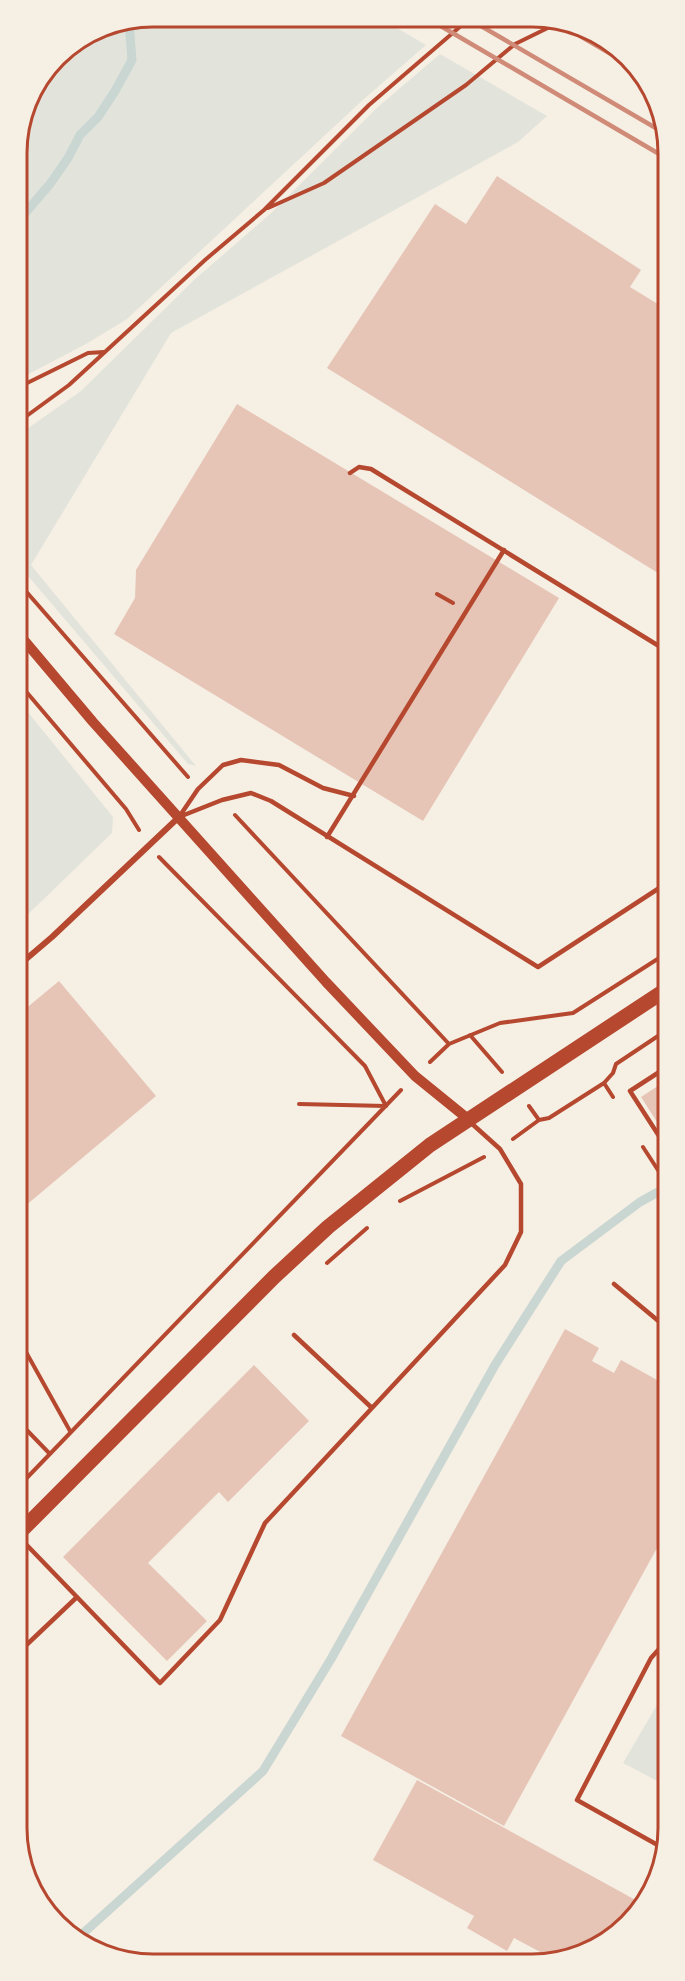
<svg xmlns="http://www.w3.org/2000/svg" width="685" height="1981" viewBox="0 0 685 1981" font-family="'Fira Sans Condensed',sans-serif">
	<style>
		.green { fill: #e2e4dc }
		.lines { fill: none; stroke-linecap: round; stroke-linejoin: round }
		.stream { stroke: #c9d6d2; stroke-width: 9 }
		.building { fill: #e6c5b7 }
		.path { stroke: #b5482f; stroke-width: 4 }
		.service { stroke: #b5482f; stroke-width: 4.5 }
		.minor { stroke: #b5482f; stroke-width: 6 }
		.tertiary { stroke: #b5482f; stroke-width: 10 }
		.primary { stroke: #b5482f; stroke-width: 15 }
		.rail { stroke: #cf8b77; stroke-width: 4.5 }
		.rim { fill: none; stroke: #b5482f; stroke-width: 3 }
	</style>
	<rect width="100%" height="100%" fill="#f6efe4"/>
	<path class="green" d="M 153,17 L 380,18 L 426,45 L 364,99 L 127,319 L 86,344 L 17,380 L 17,144 L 30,93 L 63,51 L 101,27 Z
		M 440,54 L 547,116 L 518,142 L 171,333 L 31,565 L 196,766 L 188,764 L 17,563 L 17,436 L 81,391 L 194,280 L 270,214 L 379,106 Z
		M 18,700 L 113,817 L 112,833 L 18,924 Z
		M 668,1686 L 668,1790 L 661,1783 L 623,1763 Z"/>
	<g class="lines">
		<path class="stream" d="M 17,215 L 26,212 L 50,184 L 68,158 L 80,135 L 98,117 L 115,91 L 132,60 L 129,21
			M 79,1937 L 263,1771 L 331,1659 L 495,1365 L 561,1261 L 640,1202 L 667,1187"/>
	</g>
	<path class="building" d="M 497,176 L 641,270 L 630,287 L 666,309 L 666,578 L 327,368 L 435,204 L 466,224 Z
		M 237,404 L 559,598 L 423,821 L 114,634 L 135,598 L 136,570 Z
		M 59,981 L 156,1096 L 18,1212 L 18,1015 Z
		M 667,1080 L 667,1115 L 657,1122 L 641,1097 Z
		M 565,1329 L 599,1348 L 592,1361 L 614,1373 L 621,1360 L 668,1386 L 668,1528 L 504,1826 L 341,1736 Z
		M 254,1365 L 309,1421 L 228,1502 L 219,1492 L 148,1563 L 207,1621 L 167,1661 L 63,1557 Z
		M 417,1780 L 641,1903 L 635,1918 L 559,1962 L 514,1938 L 507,1951 L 467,1928 L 474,1916 L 373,1860 Z"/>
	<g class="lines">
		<path class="path" d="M 268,208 L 324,183 L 466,85 L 515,44 L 562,21
			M 17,388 L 88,353 L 104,352
			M 17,423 L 69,385 L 205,260 L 264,210 L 369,105 L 469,19
			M 17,581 L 188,777
			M 437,594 L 453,603
			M 18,682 L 126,809 L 139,830
			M 235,815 L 449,1044
			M 159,857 L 365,1066 L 386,1106 L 299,1104
			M 470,1035 L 502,1072
			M 430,1062 L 449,1044 L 500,1023 L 573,1013 L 667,953
			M 604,1083 L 613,1073 L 616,1064 L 667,1030
			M 529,1106 L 539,1120
			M 513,1139 L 539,1120 L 549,1118 L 604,1083 L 613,1097
			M 643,1147 L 667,1184
			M 400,1201 L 484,1157
			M 327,1263 L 367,1228
			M 26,1352 L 70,1431
			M 19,1422 L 49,1453
			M 19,1486 L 401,1090"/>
		<path class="service" d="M 350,473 L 359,467 L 371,469 L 667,651
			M 179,817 L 222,800 L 251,793 L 271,801 L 538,967 L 667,883
			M 179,817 L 198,789 L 223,765 L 241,760 L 279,765 L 323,788 L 354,796
			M 327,837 L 504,550
			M 667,1067 L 630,1091 L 659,1136 L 667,1131
			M 614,1284 L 668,1329
			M 294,1335 L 372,1408
			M 19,1537 L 160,1683 L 220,1620 L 265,1523 L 505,1265 L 521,1232 L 521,1184 L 500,1149 L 470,1122
			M 19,1652 L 77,1597
			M 663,1848 L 577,1800 L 651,1658 L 668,1639"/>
		<path class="minor" d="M 18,966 L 52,937 L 179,817"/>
		<path class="tertiary" d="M 18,633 L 93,722 L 326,982 L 415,1076 L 468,1119"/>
		<path class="primary" d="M 19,1533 L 274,1277 L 328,1227 L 430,1145 L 667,989"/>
		<path class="rail" d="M 427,18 L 666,158
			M 469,19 L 666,134
			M 551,19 L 635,68"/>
	</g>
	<path d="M0 0H685V1981H0ZM153 27H532A126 126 0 0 1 658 153V1828A126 126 0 0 1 532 1954H153A126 126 0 0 1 27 1828V153A126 126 0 0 1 153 27Z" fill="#f6efe4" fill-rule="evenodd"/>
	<path class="rim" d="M153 27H532A126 126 0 0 1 658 153V1828A126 126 0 0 1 532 1954H153A126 126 0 0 1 27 1828V153A126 126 0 0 1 153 27Z"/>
</svg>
